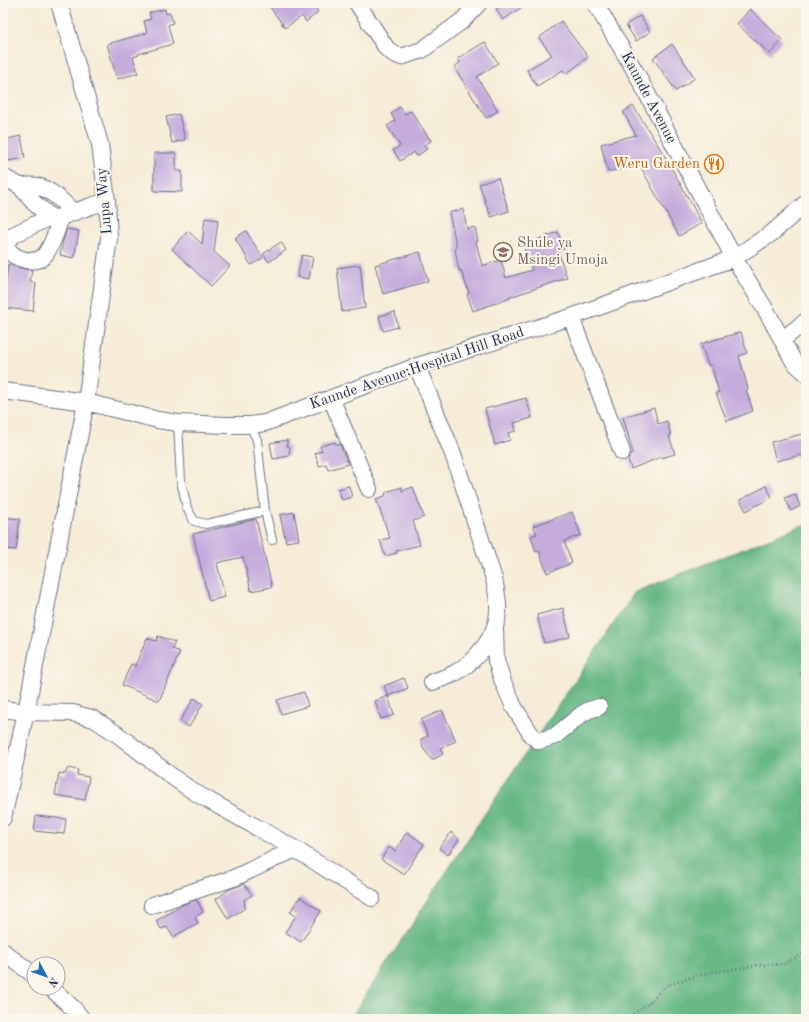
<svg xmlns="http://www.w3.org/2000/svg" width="809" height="1022" viewBox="0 0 809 1022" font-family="'Old Standard TT',serif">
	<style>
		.forest { fill: #68b885; stroke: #427472 }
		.building { fill: #c5acdd }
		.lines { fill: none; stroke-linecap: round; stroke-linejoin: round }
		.service-casing { stroke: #687188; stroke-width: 10 }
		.minor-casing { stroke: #687188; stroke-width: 18 }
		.path { stroke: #687188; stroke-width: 2.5; stroke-dasharray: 1 3; stroke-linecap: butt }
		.service { stroke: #fff; stroke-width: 8 }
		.minor { stroke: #fff; stroke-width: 16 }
		.labels { text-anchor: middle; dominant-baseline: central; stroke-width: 4; stroke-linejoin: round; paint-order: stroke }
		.street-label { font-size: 15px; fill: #1b2f5e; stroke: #fbf7ec }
		.food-label { font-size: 15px; fill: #c56008; stroke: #fbf7ec; text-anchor: end }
		.education-label { font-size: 15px; fill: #785e54; stroke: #fbf7ec; text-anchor: start }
	</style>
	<rect width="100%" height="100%" fill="#fbf7ec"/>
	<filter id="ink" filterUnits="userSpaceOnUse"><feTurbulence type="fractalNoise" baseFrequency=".025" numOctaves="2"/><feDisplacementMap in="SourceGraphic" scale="8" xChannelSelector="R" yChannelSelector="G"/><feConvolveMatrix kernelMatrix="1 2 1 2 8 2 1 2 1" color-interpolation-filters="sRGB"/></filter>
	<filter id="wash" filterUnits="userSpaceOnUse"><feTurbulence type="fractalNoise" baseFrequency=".012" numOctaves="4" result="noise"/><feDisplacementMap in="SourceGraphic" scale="16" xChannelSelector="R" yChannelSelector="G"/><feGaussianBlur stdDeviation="0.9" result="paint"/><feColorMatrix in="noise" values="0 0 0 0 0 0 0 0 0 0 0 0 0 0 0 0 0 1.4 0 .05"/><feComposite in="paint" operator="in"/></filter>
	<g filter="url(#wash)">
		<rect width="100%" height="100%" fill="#f6ecd7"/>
		<path class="forest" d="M 806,524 L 806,1019 L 350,1019 L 478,824 L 635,592 Z"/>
		<g id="blocks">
			<path class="building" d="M 267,3 L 312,3 L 318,12 L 306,22 L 302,16 L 285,28 Z
				M 505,3 L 528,3 L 503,20 L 496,9 Z
				M 165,9 L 166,14 L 170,13 L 173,23 L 168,25 L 173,44 L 138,54 L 139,55 L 133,57 L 138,73 L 117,79 L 107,44 L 147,33 L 144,21 L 151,19 L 149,13 Z
				M 750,9 L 782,40 L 770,54 L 737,24 Z
				M 640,16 L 650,32 L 636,41 L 626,25 Z
				M 561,21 L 588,57 L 566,74 L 563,70 L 537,86 L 527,70 L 552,55 L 539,38 Z
				M 485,42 L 498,63 L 477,77 L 498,111 L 486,118 L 454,67 L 460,63 L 458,58 Z
				M 672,44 L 695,78 L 676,91 L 653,58 Z
				M 633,106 L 663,153 L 702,223 L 679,236 L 639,164 L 608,172 L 601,144 L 636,135 L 623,112 Z
				M 400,107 L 405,114 L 411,111 L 431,141 L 424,145 L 427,149 L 417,156 L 414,152 L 400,161 L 393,150 L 400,146 L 387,126 L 395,121 L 391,114 Z
				M 179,114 L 185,140 L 172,143 L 166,117 Z
				M 21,136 L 25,158 L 3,162 L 3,140 Z
				M 154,153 L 176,153 L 176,171 L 182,171 L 182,192 L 154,191 Z
				M 498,178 L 509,211 L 491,217 L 479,184 Z
				M 463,209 L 467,229 L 475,227 L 478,241 L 476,242 L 482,266 L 501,260 L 506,278 L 532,270 L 523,245 L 558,232 L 564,249 L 558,251 L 567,278 L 510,297 L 510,298 L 473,311 L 467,294 L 469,293 L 461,270 L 459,271 L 455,249 L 457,248 L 449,213 Z
				M 205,218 L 218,220 L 214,252 L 230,266 L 211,286 L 172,249 L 188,231 L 202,244 Z
				M 67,229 L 79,231 L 74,258 L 60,255 L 63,241 Z
				M 246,231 L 263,258 L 251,265 L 235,238 Z
				M 281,242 L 286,250 L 269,262 L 263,254 Z
				M 420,252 L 428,281 L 383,294 L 375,265 Z
				M 302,255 L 313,257 L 309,279 L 297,277 Z
				M 8,264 L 20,268 L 32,270 L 30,282 L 36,283 L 33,311 L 3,308 Z
				M 360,265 L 365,308 L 342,312 L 337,268 Z
				M 395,312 L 398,327 L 383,331 L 379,316 Z
				M 741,332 L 747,353 L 739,356 L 748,389 L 746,390 L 753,411 L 727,421 L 716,393 L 719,392 L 711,365 L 708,365 L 701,344 Z
				M 526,398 L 532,418 L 514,423 L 516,431 L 508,433 L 510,440 L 495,445 L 485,409 Z
				M 654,408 L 658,424 L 667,421 L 671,436 L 669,436 L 675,454 L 661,458 L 661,457 L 631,469 L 628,459 L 631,454 L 633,453 L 623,417 Z
				M 806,433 L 806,454 L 776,461 L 771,442 Z
				M 287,440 L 287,446 L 290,447 L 289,456 L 273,459 L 270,443 Z
				M 335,442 L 336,445 L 340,444 L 348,464 L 328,470 L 326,464 L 319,466 L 315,453 L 322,451 L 320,446 Z
				M 349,486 L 352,497 L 342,500 L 338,489 Z
				M 766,486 L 772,497 L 746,511 L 740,500 Z
				M 402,487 L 402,491 L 413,487 L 424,517 L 413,521 L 420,545 L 396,551 L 397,553 L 385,556 L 380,540 L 390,538 L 376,499 L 385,496 L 386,492 Z
				M 795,494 L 800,506 L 791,511 L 785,498 Z
				M 294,512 L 299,540 L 286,542 L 280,515 Z
				M 572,512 L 581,535 L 564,541 L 572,563 L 547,573 L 539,551 L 536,552 L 531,536 L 537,534 L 533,526 Z
				M 3,517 L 20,519 L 16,550 L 3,549 Z
				M 256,519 L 272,587 L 251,591 L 243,557 L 217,563 L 225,597 L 209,601 L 193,534 Z
				M 563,608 L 570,637 L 544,643 L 537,615 Z
				M 158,636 L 175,642 L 172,649 L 180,652 L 159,701 L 122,685 L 131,664 L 135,666 L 147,638 L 156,641 Z
				M 404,678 L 408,688 L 388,696 L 384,686 Z
				M 304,692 L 308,706 L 281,714 L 277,700 Z
				M 388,696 L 394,715 L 381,719 L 375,701 Z
				M 194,698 L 203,704 L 189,727 L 180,721 Z
				M 442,710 L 456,741 L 440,748 L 443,754 L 432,760 L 423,748 L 421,739 L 428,736 L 421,720 Z
				M 68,768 L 78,770 L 77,775 L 89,777 L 85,800 L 55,795 L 59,773 L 65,774 Z
				M 36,816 L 66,819 L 64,834 L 34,831 Z
				M 407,832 L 424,844 L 404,874 L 381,859 L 389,847 L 395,851 Z
				M 451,832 L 459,839 L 448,855 L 439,848 Z
				M 244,884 L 252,895 L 244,900 L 245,908 L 228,919 L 216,899 L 230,889 Z
				M 300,897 L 321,911 L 301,942 L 285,932 L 296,916 L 290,912 Z
				M 197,900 L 203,912 L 195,917 L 198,923 L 173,937 L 167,927 L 161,929 L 156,921 L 184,904 Z"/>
		</g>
	</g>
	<g filter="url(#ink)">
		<use href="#blocks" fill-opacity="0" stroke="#687188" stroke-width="1"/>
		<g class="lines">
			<g class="service-casing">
				<path id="service" d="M 178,423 L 181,481 L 187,508 L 194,521 L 206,524 L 265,511
					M 250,425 L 257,440 L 265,511 L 272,540"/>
			</g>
			<g class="minor-casing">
				<path id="minor" d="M 357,3 L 387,49 L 394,54 L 401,57 L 422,50 L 462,21 L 479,3
					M 595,3 L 635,71 L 734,258 L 767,312 L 794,362 L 806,373
					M 3,177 L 20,186 L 34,203 L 52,218
					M 20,186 C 26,186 32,185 37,186 C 52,190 63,202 73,212
					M 61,217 C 58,227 51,249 43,257 C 37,262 27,261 19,258 C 12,255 7,251 5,243 L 10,238 L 15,234 L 46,219 L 61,217 L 91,206 L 107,201
					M 571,317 L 622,452
					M 782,340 L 806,321
					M 417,366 L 453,454 L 494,579 C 496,590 499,601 498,612 C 497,636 475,662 455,673 C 448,677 440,679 432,682
					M 3,391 L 86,402 L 158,420 L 178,423 L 227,425 L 250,425 L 265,423 L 417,366 L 571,317 L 734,258 L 772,233 L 806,203
					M 331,398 L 369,489
					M 495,628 L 496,660 L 503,682 L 514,707 L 532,736 L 539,741 L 555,736 L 582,714 L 589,710 L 599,707
					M 3,709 L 26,712 L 73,713 L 94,719 L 117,734 L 174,778 L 194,792 L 295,849 L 372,898
					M 3,818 L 26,712 L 86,402 L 109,238 L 107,201 L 100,144 L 59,3
					M 152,905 L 234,878 L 295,849
					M 3,951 L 10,957 L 34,975
					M 51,988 L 74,1009 L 82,1019"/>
			</g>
			<path class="path" d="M 800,674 L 806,679
				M 806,917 L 806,918
				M 627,1019 L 649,1003 L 665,986 L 695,976 L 714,972 L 729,970 L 759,965 L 784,964 L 806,952"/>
			<use href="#service" class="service"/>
			<use href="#minor" class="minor"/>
		</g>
	</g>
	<defs>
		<g id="restaurant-ring" transform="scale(1)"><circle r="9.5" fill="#fbf7ec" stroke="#e8710a" stroke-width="1.5"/><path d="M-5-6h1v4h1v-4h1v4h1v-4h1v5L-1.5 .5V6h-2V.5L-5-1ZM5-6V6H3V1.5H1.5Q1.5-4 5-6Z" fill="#e8710a"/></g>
		<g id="school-ring" transform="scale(1)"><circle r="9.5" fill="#fbf7ec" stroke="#8d6e63" stroke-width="1.5"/><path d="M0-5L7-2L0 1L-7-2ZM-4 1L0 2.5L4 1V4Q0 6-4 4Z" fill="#8d6e63"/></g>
	</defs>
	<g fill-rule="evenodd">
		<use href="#restaurant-ring" x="714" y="164"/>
		<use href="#school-ring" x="503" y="252"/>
	</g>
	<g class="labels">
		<g class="street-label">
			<text transform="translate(648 98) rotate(62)">Kaunde Avenue</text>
			<text transform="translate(105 201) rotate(-95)">Lupa Way</text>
			<text transform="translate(417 369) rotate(-19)">Kaunde Avenue;Hospital Hill Road</text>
		</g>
		<g class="food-label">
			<text x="700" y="164">Weru Garden</text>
		</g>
		<g class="education-label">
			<text x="517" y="243">Shule ya<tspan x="517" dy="17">Msingi Umoja</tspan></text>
		</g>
	</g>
	<rect width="809" height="1022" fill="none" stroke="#fbf7ec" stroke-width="16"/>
	<g transform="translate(46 976) rotate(131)"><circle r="19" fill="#fbf7ec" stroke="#a1a7b3"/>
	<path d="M0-3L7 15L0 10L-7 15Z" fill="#1f6fb2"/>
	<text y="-6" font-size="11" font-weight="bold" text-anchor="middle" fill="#1b2f5e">N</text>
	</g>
</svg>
